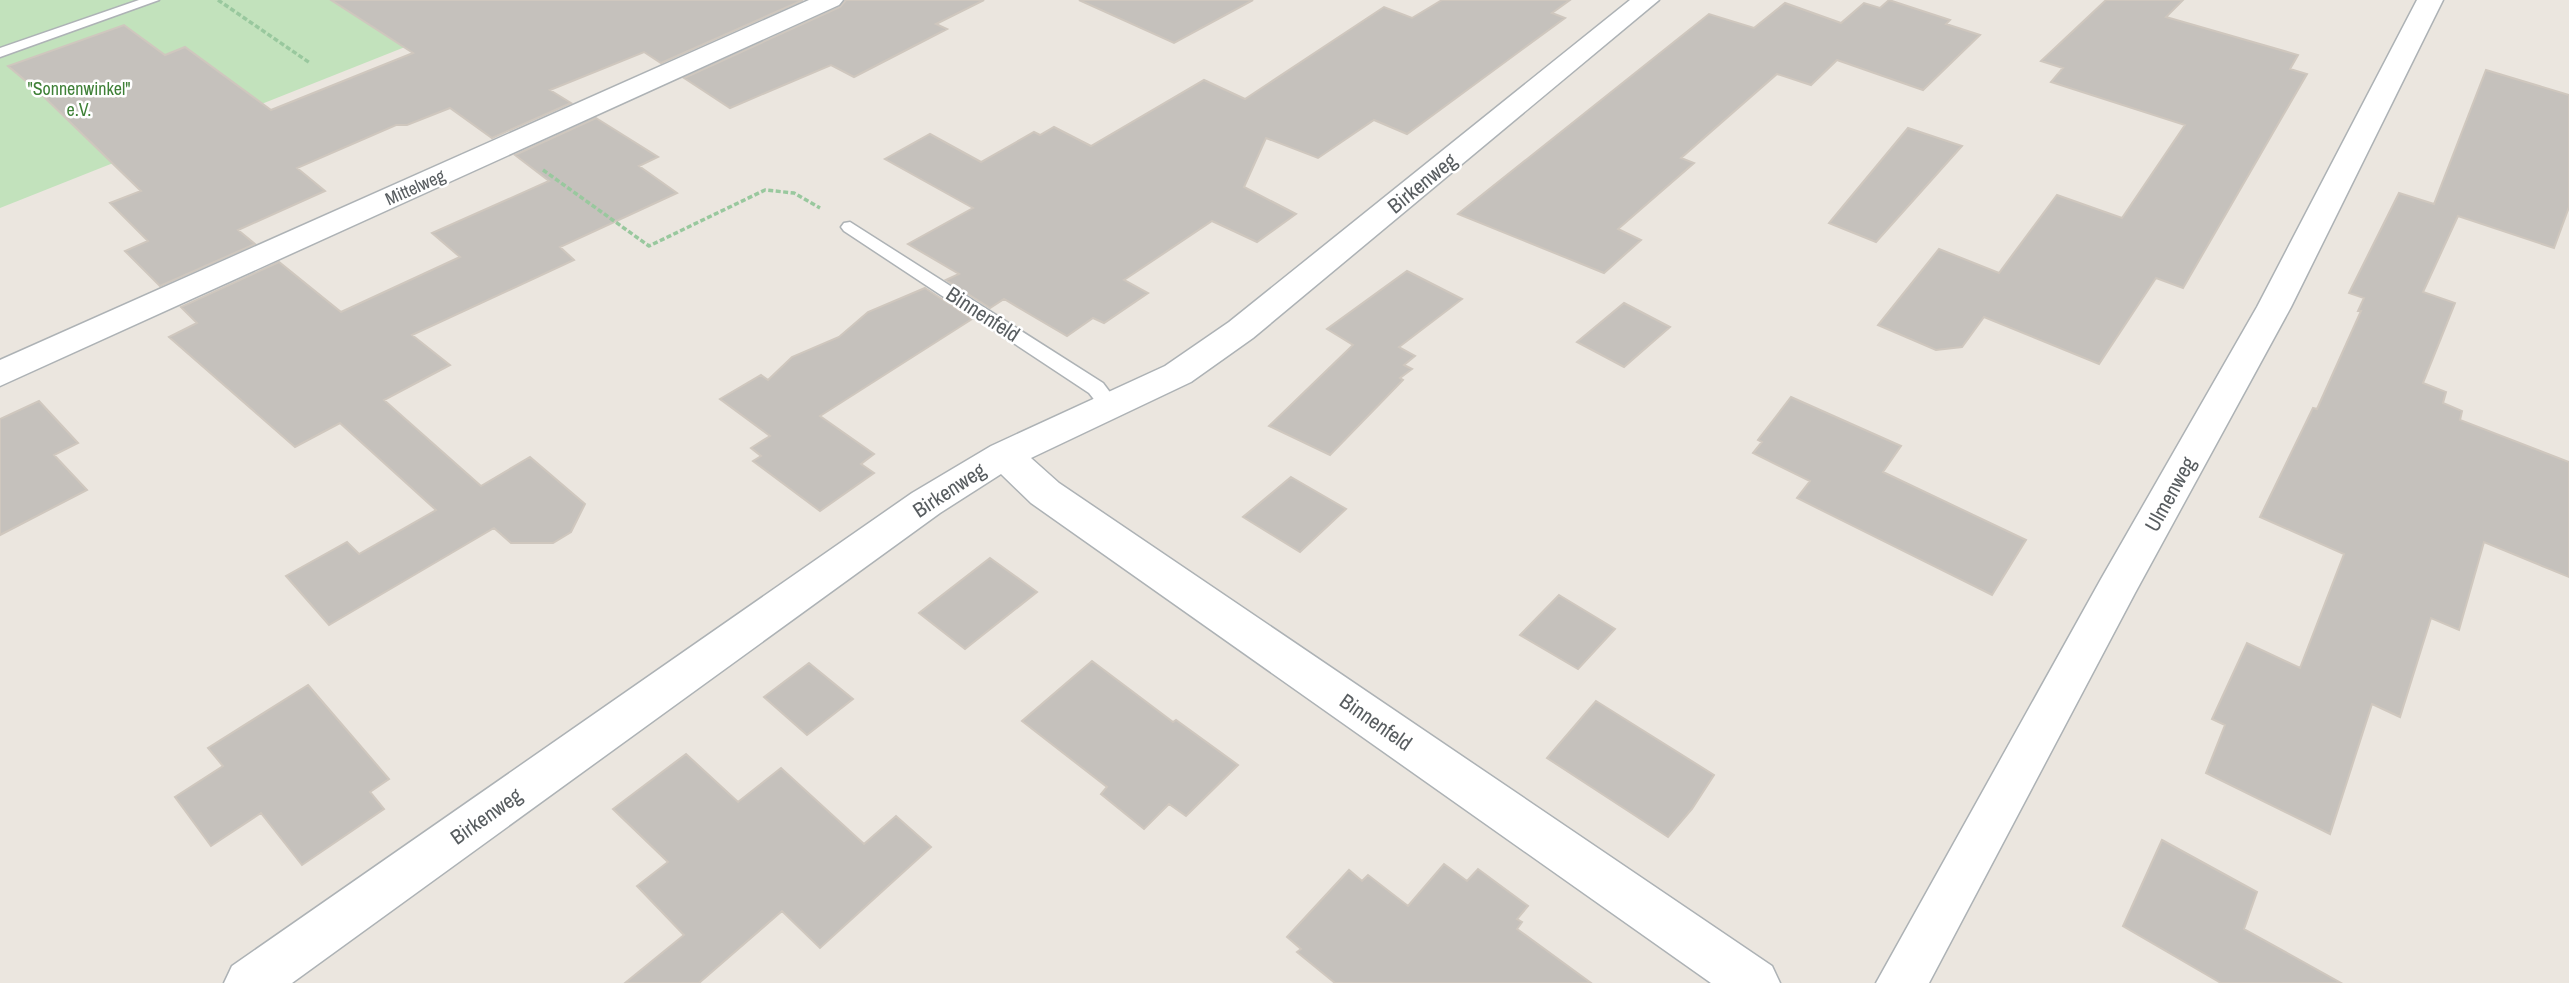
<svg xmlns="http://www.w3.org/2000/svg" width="2569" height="983" viewBox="0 0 2569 983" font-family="'Archivo Narrow',sans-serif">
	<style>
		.green { fill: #c2e2bc }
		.building { fill: #c5c1bc; stroke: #cfc7be; stroke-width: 2 }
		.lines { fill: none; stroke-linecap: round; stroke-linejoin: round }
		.service-casing { stroke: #adb2b5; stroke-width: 3 }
		.minor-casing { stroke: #adb2b5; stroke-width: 3 }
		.path { stroke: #99c89e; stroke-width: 3.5; stroke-dasharray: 5 2.5; stroke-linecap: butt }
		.service { fill: #fff; fill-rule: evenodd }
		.minor { fill: #fff; fill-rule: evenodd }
		.labels { text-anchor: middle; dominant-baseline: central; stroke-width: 5; stroke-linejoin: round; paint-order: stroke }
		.far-park-label { font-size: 18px; fill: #3f8037; stroke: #fff }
		.far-street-label { font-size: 18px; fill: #585d60; stroke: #fff }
		.street-label { font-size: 21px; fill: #585d60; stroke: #fff }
	</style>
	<rect width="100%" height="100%" fill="#ebe6df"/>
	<path class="green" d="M 0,0 L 523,0 L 0,208 Z"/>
	<path class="building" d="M 331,0 L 803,0 L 661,63 L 644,52 L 550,90 L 571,103 L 492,138 L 450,108 L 407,125 L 396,125 L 297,168 L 325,191 L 238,230 L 255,244 L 160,286 L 125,251 L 148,241 L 110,203 L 141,191 L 39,92 L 8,66 L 124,25 L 165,55 L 185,47 L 271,110 L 413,53 Z
		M 846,0 L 984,0 L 936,24 L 947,29 L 854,77 L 831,65 L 730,108 L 684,78 L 840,7 Z
		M 1079,0 L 1253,0 L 1174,43 Z
		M 1442,0 L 1570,0 L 1552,13 L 1565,18 L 1407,134 L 1374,120 L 1318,158 L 1266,138 L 1244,187 L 1296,214 L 1257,242 L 1212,221 L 1124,280 L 1148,293 L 1104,323 L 1093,318 L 1067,336 L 1004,299 L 990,308 L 946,280 L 959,274 L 908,244 L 973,208 L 885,159 L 930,134 L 981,162 L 1034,132 L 1040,135 L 1054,127 L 1091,146 L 1204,80 L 1245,99 L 1384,7 L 1412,18 Z
		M 1889,0 L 1950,20 L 1946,24 L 1980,35 L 1923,90 L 1837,60 L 1811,85 L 1777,74 L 1681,158 L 1694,163 L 1618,229 L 1641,240 L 1604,273 L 1458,214 L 1709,14 L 1754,28 L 1785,3 L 1841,23 L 1864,3 L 1880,8 Z
		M 2106,0 L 2183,0 L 2166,17 L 2298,55 L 2290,69 L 2307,74 L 2183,288 L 2156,278 L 2099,364 L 1984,317 L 1962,347 L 1936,350 L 1878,325 L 1939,249 L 1999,273 L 2057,195 L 2122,218 L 2185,125 L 2051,82 L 2063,68 L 2041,61 Z
		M 2486,70 L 2569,95 L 2569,207 L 2554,248 L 2458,216 L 2423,292 L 2455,303 L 2423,383 L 2446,392 L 2443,403 L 2462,411 L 2460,420 L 2569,462 L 2569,577 L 2484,542 L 2459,630 L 2431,618 L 2400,717 L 2372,704 L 2330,834 L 2206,773 L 2225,725 L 2212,719 L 2247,643 L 2300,668 L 2344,554 L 2260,517 L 2313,408 L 2317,409 L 2361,311 L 2358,311 L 2364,298 L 2349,293 L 2399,193 L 2434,204 Z
		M 596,118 L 658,157 L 639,166 L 677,193 L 560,247 L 574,260 L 412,335 L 450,365 L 384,400 L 481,486 L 530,457 L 585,504 L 571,532 L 553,543 L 511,543 L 494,528 L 329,625 L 286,576 L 347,542 L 359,554 L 436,510 L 340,423 L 295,447 L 169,337 L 197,323 L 181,307 L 279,262 L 341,312 L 460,257 L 432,233 L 549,181 L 515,155 Z
		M 1908,128 L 1962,146 L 1876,242 L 1829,223 Z
		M 1407,271 L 1462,299 L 1399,347 L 1415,356 L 1404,365 L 1412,369 L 1400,378 L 1403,380 L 1330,455 L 1269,426 L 1353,345 L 1327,329 Z
		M 925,288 L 972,319 L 820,416 L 874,454 L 861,464 L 874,473 L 820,511 L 753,461 L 761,456 L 751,448 L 770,436 L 720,399 L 761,375 L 768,380 L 792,357 L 839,337 L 868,312 Z
		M 1624,303 L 1670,327 L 1624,367 L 1577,342 Z
		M 1791,397 L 1901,446 L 1883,472 L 2026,540 L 1992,595 L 1797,498 L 1810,481 L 1753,453 L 1762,442 L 1758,440 Z
		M 39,401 L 78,443 L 54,455 L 87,490 L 0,535 L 0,419 Z
		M 1291,477 L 1346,509 L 1300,552 L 1243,517 Z
		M 990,558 L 1037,592 L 965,649 L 919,613 Z
		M 1559,595 L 1615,629 L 1578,669 L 1520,635 Z
		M 1092,661 L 1173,722 L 1176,720 L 1238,765 L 1186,816 L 1169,804 L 1144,829 L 1101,794 L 1107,787 L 1022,721 Z
		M 809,663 L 853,699 L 807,735 L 764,697 Z
		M 308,685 L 389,779 L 370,792 L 384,809 L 302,865 L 261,813 L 211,846 L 175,797 L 223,766 L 208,748 Z
		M 1596,701 L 1714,775 L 1692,809 L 1668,837 L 1547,758 Z
		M 686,754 L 738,802 L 781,768 L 864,844 L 896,816 L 931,847 L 820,948 L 782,911 L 699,983 L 625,983 L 684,935 L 637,886 L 668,862 L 613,809 Z
		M 2162,840 L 2257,892 L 2244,929 L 2341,983 L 2221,983 L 2123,926 Z
		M 1444,864 L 1467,881 L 1478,869 L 1528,906 L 1517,919 L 1522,922 L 1517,929 L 1591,983 L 1335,983 L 1297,952 L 1301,949 L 1287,937 L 1349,870 L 1362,881 L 1368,875 L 1408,906 Z"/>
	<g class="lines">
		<g class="service-casing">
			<path id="service" d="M 139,0 L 159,0 L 0,57 L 0,48 Z
				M 850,222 L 1103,383 L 1121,407 L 1118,412 L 1104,412 L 1089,393 L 844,231 L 841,227 L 844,223 Z"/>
		</g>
		<g class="minor-casing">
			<path id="minor" d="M 809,0 L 843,0 L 839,5 L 0,386 L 0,360 Z
				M 1630,0 L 1659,0 L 1253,338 L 1191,382 L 1031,458 L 1059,483 L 1772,966 L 1780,983 L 1711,983 L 1031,503 L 1001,474 L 940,513 L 292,983 L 224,983 L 232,966 L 912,493 L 991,446 L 1165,366 L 1229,322 Z
				M 2417,0 L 2443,0 L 2291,307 L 2135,593 L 1929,983 L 1876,983 L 2101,579 L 2257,307 Z"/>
		</g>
		<path class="path" d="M 218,0 L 310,63
			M 543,170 L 649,246 L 765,190 L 794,193 L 820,208"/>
		<use href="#service" class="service"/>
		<use href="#minor" class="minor"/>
	</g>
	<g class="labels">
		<g class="far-park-label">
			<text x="79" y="88">"Sonnenwinkel"<tspan x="79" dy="21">e.V.</tspan></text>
		</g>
		<g class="far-street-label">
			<text transform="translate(415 187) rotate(-24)">Mittelweg</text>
		</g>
		<g class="street-label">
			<text transform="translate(1422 183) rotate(-39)">Birkenweg</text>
			<text transform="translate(983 314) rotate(33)">Binnenfeld</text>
			<text transform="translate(949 490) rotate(-33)">Birkenweg</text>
			<text transform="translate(2170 494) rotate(-61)">Ulmenweg</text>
			<text transform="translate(1376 722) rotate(35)">Binnenfeld</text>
			<text transform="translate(486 816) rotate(-35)">Birkenweg</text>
		</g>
	</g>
</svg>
